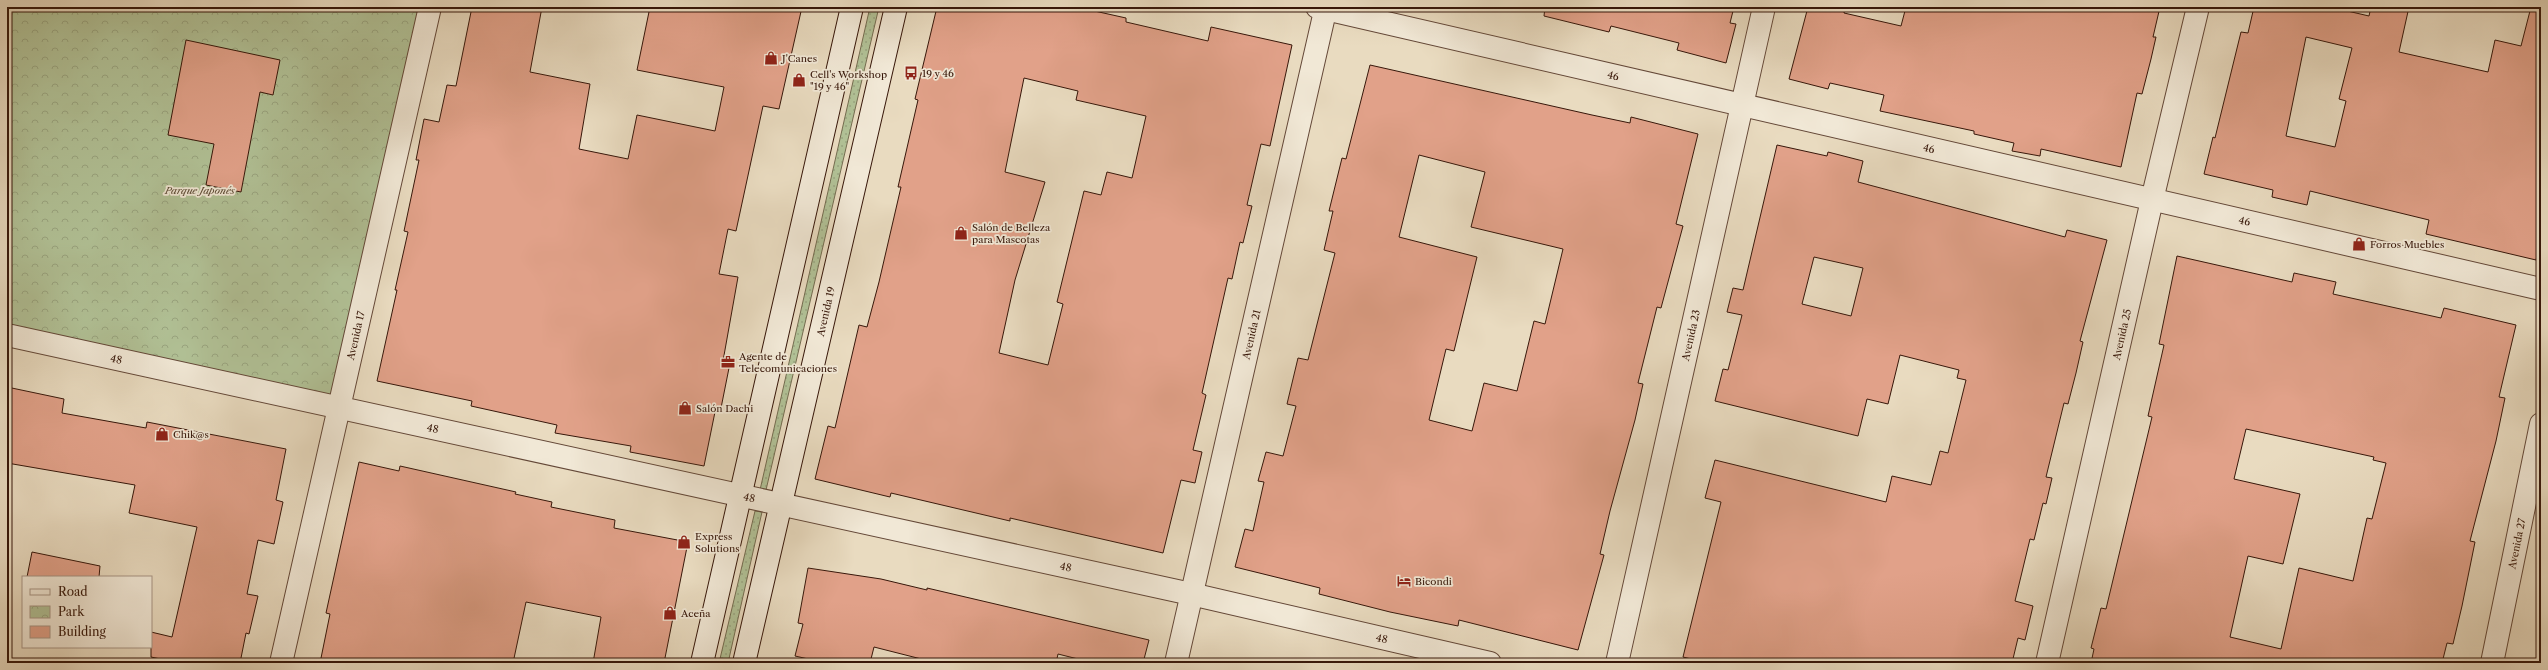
<svg xmlns="http://www.w3.org/2000/svg" width="2548" height="670" viewBox="0 0 2548 670" font-family="'Libre Caslon Text',serif">
	<style>
		.grass { fill: url(#grass-dots); stroke: #746c50 }
		.park { fill: url(#park-crowns); stroke: #746c50 }
		.building { fill: #e1a189; stroke: #37170a; fill-rule: evenodd }
		.lines { fill: none; stroke-linecap: round; stroke-linejoin: round }
		.minor-casing { stroke: #644838; stroke-width: 24 }
		.secondary-casing { stroke: #37170a; stroke-width: 24 }
		.minor { stroke: #f1e8d6; stroke-width: 22 }
		.secondary { stroke: #f1e8d6; stroke-width: 22 }
		.labels { text-anchor: middle; dominant-baseline: central; stroke-width: 3.5; stroke-linejoin: round; paint-order: stroke }
		.poi-label { font-size: 10px; fill: #37170a; stroke: #f1e8d6; text-anchor: start }
		.street-label { font-size: 10px; fill: #37170a; stroke: #f1e8d6 }
		.park-label { font-size: 10px; font-style: italic; fill: #5c4a34; stroke: #f1e8d6 }
	</style>
	<defs>
		<pattern id="grass-dots" width="8" height="8" patternUnits="userSpaceOnUse"><rect width="8" height="8" fill="#b1c196"/><path d="M2 2h.1M6 6h.1" fill="none" stroke="#99a580" stroke-width="1.8" stroke-linecap="round"/></pattern>
		<pattern id="park-crowns" width="20" height="18" patternUnits="userSpaceOnUse"><rect width="20" height="18" fill="#b1c196"/><path d="M2 6a3 3 0 1 1 6 0M12 15a3 3 0 1 1 6 0" fill="none" stroke="#99a580"/></pattern>
	</defs>
	<rect width="100%" height="100%" fill="#e9dbc0"/>
	<filter id="stains"><feTurbulence type="fractalNoise" baseFrequency=".005" numOctaves="4"/><feColorMatrix values="0 0 0 0 .2 0 0 0 0 .09 0 0 0 0 .02 0 0 0 .5 -.17"/></filter>
	<radialGradient id="worn" r=".72"><stop offset=".6" stop-color="#630" stop-opacity="0"/><stop offset="1" stop-color="#630" stop-opacity=".3"/></radialGradient>
	<path class="grass" d="M 870,7 L 879,7 L 766,490 L 760,490 Z
		M 755,511 L 762,512 L 728,663 L 719,663 Z"/>
	<path class="park" d="M 7,7 L 430,7 L 339,408 L 7,335 Z"/>
	<path class="building" d="M 472,7 L 542,7 L 530,72 L 590,84 L 579,149 L 628,159 L 637,115 L 715,131 L 724,87 L 637,70 L 650,7 L 802,7 L 779,109 L 763,106 L 736,231 L 728,229 L 719,274 L 738,277 L 723,361 L 730,363 L 721,408 L 716,407 L 704,466 L 630,452 L 631,446 L 555,433 L 557,425 L 471,406 L 472,401 L 377,381 L 397,290 L 395,290 L 408,232 L 404,231 L 419,160 L 416,160 L 424,119 L 439,122 L 447,85 L 456,86 Z
		M 937,7 L 1091,7 L 1090,10 L 1126,18 L 1126,22 L 1208,41 L 1211,27 L 1292,45 L 1270,146 L 1261,144 L 1247,205 L 1252,206 L 1243,243 L 1240,242 L 1232,279 L 1228,278 L 1202,393 L 1206,395 L 1193,450 L 1202,452 L 1195,483 L 1181,480 L 1163,553 L 1010,518 L 1010,521 L 891,493 L 890,497 L 815,479 L 828,426 L 835,428 L 859,325 L 867,327 L 879,282 L 901,187 L 898,187 L 918,100 L 915,99 ZM 1024,78 L 1078,91 L 1076,100 L 1146,116 L 1132,178 L 1107,172 L 1101,195 L 1084,191 L 1057,302 L 1063,304 L 1048,365 L 999,353 L 1015,280 L 1045,182 L 1005,172 Z
		M 1545,7 L 1734,7 L 1730,23 L 1736,24 L 1726,63 L 1677,50 L 1679,43 L 1611,26 L 1609,32 L 1544,16 Z
		M 1808,7 L 1845,7 L 1844,13 L 1901,26 L 1906,7 L 2160,7 L 2153,37 L 2156,37 L 2151,59 L 2142,94 L 2137,93 L 2121,167 L 2041,149 L 2040,156 L 2012,151 L 2014,143 L 1974,134 L 1974,131 L 1880,111 L 1884,95 L 1830,83 L 1828,89 L 1789,79 Z
		M 2254,7 L 2330,7 L 2369,16 L 2371,7 L 2409,7 L 2399,52 L 2488,72 L 2495,40 L 2521,46 L 2531,7 L 2541,7 L 2541,237 L 2536,260 L 2426,234 L 2429,220 L 2310,191 L 2307,205 L 2272,197 L 2273,190 L 2204,174 L 2213,137 L 2215,138 L 2241,32 L 2248,33 ZM 2306,37 L 2352,48 L 2339,99 L 2346,101 L 2335,147 L 2286,136 Z
		M 186,40 L 280,60 L 273,95 L 260,92 L 241,192 L 206,185 L 214,144 L 168,135 Z
		M 1370,65 L 1592,115 L 1630,123 L 1631,117 L 1698,134 L 1676,224 L 1683,226 L 1661,308 L 1657,307 L 1638,383 L 1643,384 L 1635,420 L 1610,511 L 1600,554 L 1604,555 L 1578,650 L 1459,620 L 1458,626 L 1390,612 L 1319,594 L 1320,588 L 1235,567 L 1245,529 L 1253,531 L 1264,482 L 1258,481 L 1266,452 L 1283,456 L 1296,406 L 1287,404 L 1298,358 L 1308,360 L 1335,253 L 1324,250 L 1333,211 L 1329,211 L 1342,158 L 1346,159 ZM 1419,155 L 1485,172 L 1471,227 L 1563,249 L 1545,324 L 1534,321 L 1517,391 L 1484,383 L 1472,431 L 1429,420 L 1446,349 L 1454,351 L 1477,257 L 1399,237 Z
		M 1777,145 L 1827,156 L 1828,152 L 1863,161 L 1858,182 L 2065,237 L 2067,230 L 2107,240 L 2080,341 L 2083,342 L 2076,373 L 2068,404 L 2064,403 L 2046,477 L 2052,478 L 2046,504 L 2043,503 L 2034,540 L 2030,539 L 2015,601 L 2033,606 L 2025,640 L 2018,638 L 2012,663 L 1707,663 L 1683,657 L 1721,502 L 1705,498 L 1715,460 L 1886,502 L 1892,476 L 1931,485 L 1940,451 L 1948,453 L 1966,380 L 1957,378 L 1959,370 L 1900,355 L 1888,404 L 1867,399 L 1858,436 L 1715,401 L 1723,369 L 1728,370 L 1742,315 L 1727,312 L 1733,288 L 1743,290 ZM 1814,257 L 1863,268 L 1851,316 L 1802,304 Z
		M 2177,256 L 2292,282 L 2294,273 L 2336,282 L 2333,294 L 2441,318 L 2444,308 L 2516,325 L 2499,397 L 2505,398 L 2496,441 L 2470,541 L 2475,542 L 2462,606 L 2453,644 L 2447,643 L 2442,663 L 2091,663 L 2094,649 L 2091,648 L 2101,608 L 2106,609 L 2152,417 L 2148,416 L 2164,345 L 2159,344 ZM 2246,429 L 2374,457 L 2373,460 L 2386,463 L 2372,519 L 2367,518 L 2353,581 L 2299,568 L 2281,649 L 2230,637 L 2248,556 L 2283,564 L 2300,494 L 2234,479 Z
		M 7,387 L 64,399 L 62,413 L 146,428 L 147,422 L 286,449 L 276,500 L 283,502 L 274,544 L 258,540 L 247,594 L 258,596 L 249,634 L 246,633 L 240,663 L 179,663 L 151,657 L 151,632 L 172,637 L 197,527 L 129,513 L 135,485 L 7,463 Z
		M 359,462 L 399,471 L 400,466 L 516,492 L 515,494 L 552,502 L 551,507 L 615,520 L 614,528 L 688,542 L 664,663 L 593,663 L 601,617 L 526,602 L 513,663 L 320,663 L 330,614 L 326,613 Z
		M 32,552 L 100,566 L 99,577 L 27,577 Z
		M 808,568 L 881,579 L 927,590 L 927,588 L 1149,640 L 1143,663 L 1094,663 L 1058,654 L 1056,663 L 937,663 L 874,647 L 870,663 L 826,663 L 795,656 L 803,624 L 798,623 Z"/>
	<g class="lines">
		<g class="minor-casing">
			<g id="minor">
				<path id="s1" d="M 1317,7 L 2541,289"/>
				<path id="s2" d="M 7,335 L 1191,594 L 1490,663"/>
				<path id="s3" d="M 281,663 L 430,7"/>
				<path id="s4" d="M 1176,663 L 1326,7"/>
				<path id="s5" d="M 1617,663 L 1764,7"/>
				<path id="s6" d="M 2047,663 L 2152,200 L 2198,7"/>
				<path id="s7" d="M 2492,663 L 2541,424"/>
			</g>
		</g>
		<g class="secondary-casing">
			<g id="secondary">
				<path d="M 702,663 L 852,7"/>
				<path id="s8" d="M 744,663 L 896,7"/>
			</g>
		</g>
		<use href="#minor" class="minor"/>
		<use href="#secondary" class="secondary"/>
	</g>
	<defs>
		<g id="shop-bare" transform="scale(1.08)"><path d="M-5-2.5h2.3a2.7 3.5 0 0 1 5.4 0H5L5.5 6h-11ZM-1.5-2.5h3a1.5 2.3 0 0 0-3 0Z" fill="#8f2418" stroke="#f1e8d6" stroke-width="2.5" paint-order="stroke"/></g>
		<g id="bus-bare" transform="scale(1.08)"><path d="M-5-6H5V4H4V6H2V4H-2V6H-4V4H-5ZM-3.5-4V0h7V-4ZM-3.5 1.2v1.5H-2V1.2ZM2 1.2v1.5H3.5V1.2Z" fill="#8f2418" stroke="#f1e8d6" stroke-width="2.5" paint-order="stroke"/></g>
		<g id="office-bare" transform="scale(1.08)"><path d="M-6-3h4V-5.5h4V-3h4V5H-6ZM-1-4.5V-3h2v-1.5ZM-6 0V1H6V0Z" fill="#8f2418" stroke="#f1e8d6" stroke-width="2.5" paint-order="stroke"/></g>
		<g id="hotel-bare" transform="scale(1.08)"><path d="M-6-4.5h1.5V1H6V5H4.5V3h-9V5H-6ZM-4 0a1.8 1.8 0 1 1 3.6 0ZM.5 0V-2.5h3Q6-2.5 6 0Z" fill="#8f2418" stroke="#f1e8d6" stroke-width="2.5" paint-order="stroke"/></g>
	</defs>
	<g fill-rule="evenodd">
		<use href="#shop-bare" x="771" y="58"/>
		<use href="#bus-bare" x="911" y="73"/>
		<use href="#shop-bare" x="799" y="80"/>
		<use href="#shop-bare" x="961" y="233"/>
		<use href="#shop-bare" x="2359" y="244"/>
		<use href="#office-bare" x="728" y="362"/>
		<use href="#shop-bare" x="685" y="408"/>
		<use href="#shop-bare" x="162" y="434"/>
		<use href="#shop-bare" x="684" y="542"/>
		<use href="#hotel-bare" x="1404" y="581"/>
		<use href="#shop-bare" x="670" y="613"/>
	</g>
	<g class="labels">
		<g class="poi-label">
			<text x="782" y="58">J'Canes</text>
			<text x="922" y="73">19 y 46</text>
			<text x="810" y="74">Cell's Workshop<tspan x="810" dy="12">"19 y 46"</tspan></text>
			<text x="972" y="227">Salón de Belleza<tspan x="972" dy="12">para Mascotas</tspan></text>
			<text x="2370" y="244">Forros Muebles</text>
			<text x="739" y="356">Agente de<tspan x="739" dy="12">Telecomunicaciones</tspan></text>
			<text x="696" y="408">Salón Dachi</text>
			<text x="173" y="434">Chik@s</text>
			<text x="695" y="536">Express<tspan x="695" dy="12">Solutions</tspan></text>
			<text x="1415" y="581">Bicondi</text>
			<text x="681" y="613">Aceña</text>
		</g>
		<g class="street-label">
			<text stroke="none"><textPath href="#s1" startOffset="304">46</textPath></text>
			<text stroke="none"><textPath href="#s1" startOffset="628">46</textPath></text>
			<text stroke="none"><textPath href="#s1" startOffset="952">46</textPath></text>
			<text stroke="none"><textPath href="#s8" startOffset="361">Avenida 19</textPath></text>
			<text stroke="none"><textPath href="#s3" startOffset="336">Avenida 17</textPath></text>
			<text stroke="none"><textPath href="#s4" startOffset="337">Avenida 21</textPath></text>
			<text stroke="none"><textPath href="#s5" startOffset="336">Avenida 23</textPath></text>
			<text stroke="none"><textPath href="#s6" startOffset="337">Avenida 25</textPath></text>
			<text stroke="none"><textPath href="#s2" startOffset="112">48</textPath></text>
			<text stroke="none"><textPath href="#s2" startOffset="436">48</textPath></text>
			<text stroke="none"><textPath href="#s2" startOffset="760">48</textPath></text>
			<text stroke="none"><textPath href="#s7" startOffset="122">Avenida 27</textPath></text>
			<text stroke="none"><textPath href="#s2" startOffset="1084">48</textPath></text>
			<text stroke="none"><textPath href="#s2" startOffset="1408">48</textPath></text>
		</g>
		<g class="park-label">
			<text x="200" y="190">Parque Japonés</text>
		</g>
	</g>
	<rect width="2548" height="670" fill="none" stroke="#e9dbc0" stroke-width="24"/>
	<rect x="8" y="8" width="2532" height="654" fill="none" stroke="#37170a" stroke-width="2"/>
	<rect x="12" y="12" width="2524" height="646" fill="none" stroke="#37170a"/>
	<rect x="22" y="576" width="130" height="72" fill="#f1e8d6" stroke="#a79484"/>
	<rect x="30" y="589" width="20" height="6" fill="#f1e8d6" stroke="#a79484"/>
	<text x="58" y="596" font-size="12" fill="#37170a">Road</text>
	<rect x="30" y="606" width="20" height="12" fill="url(#park-crowns)" stroke="#a79484"/>
	<text x="58" y="616" font-size="12" fill="#37170a">Park</text>
	<rect x="30" y="626" width="20" height="12" fill="#e1a189" stroke="#a79484"/>
	<text x="58" y="636" font-size="12" fill="#37170a">Building</text>
	<rect width="100%" height="100%" filter="url(#stains)"/>
	<rect width="100%" height="100%" fill="url(#worn)"/>
</svg>
